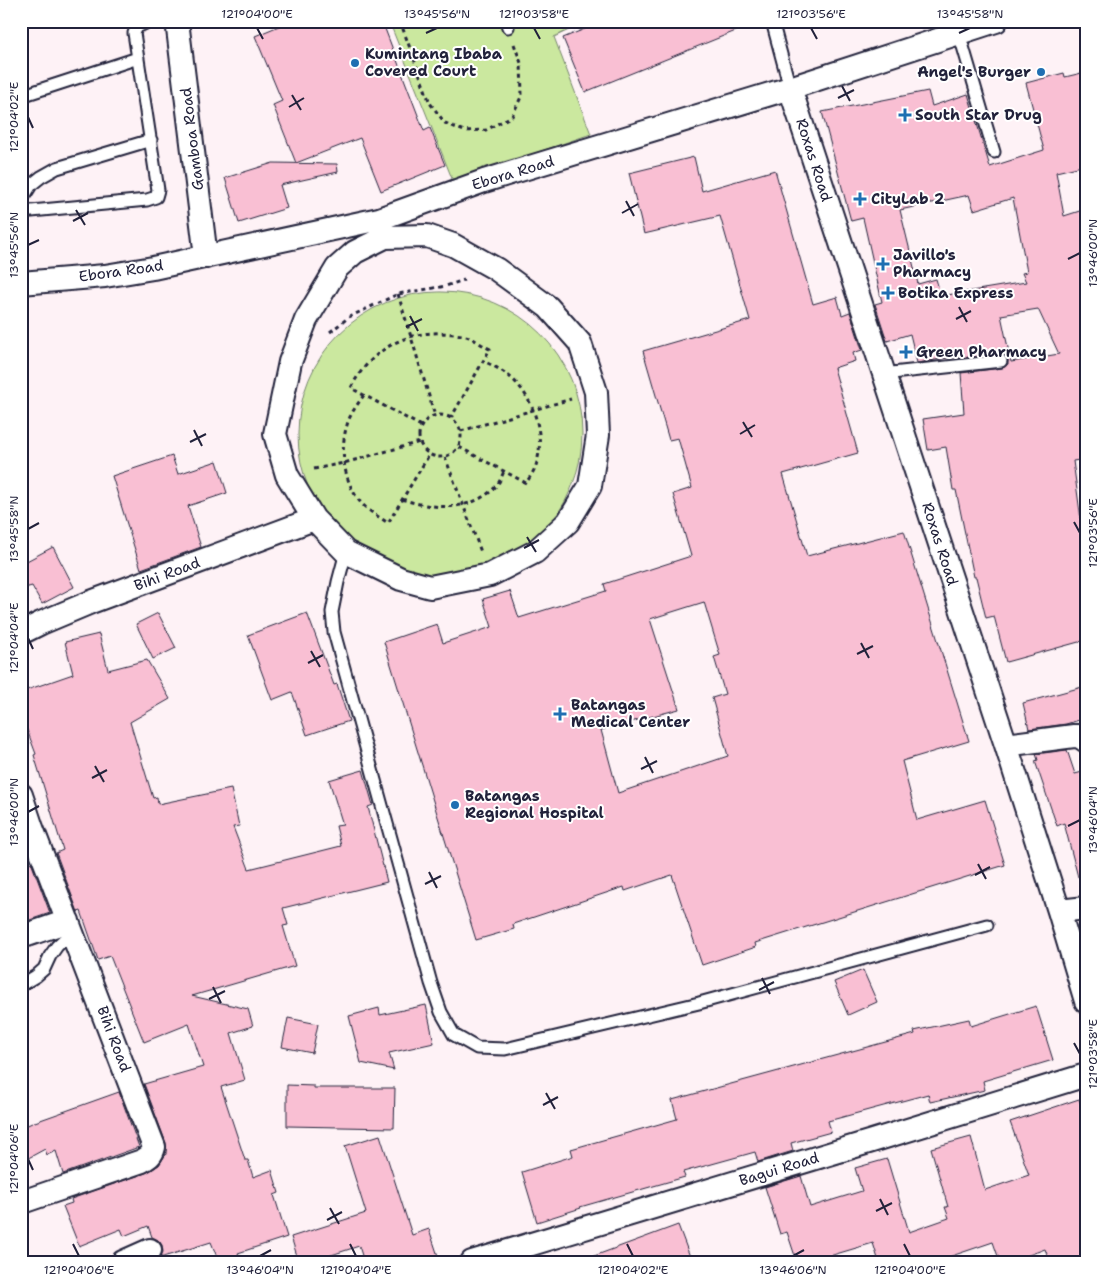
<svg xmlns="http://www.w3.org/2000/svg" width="1107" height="1283" viewBox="0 0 1107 1283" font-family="'Shantell Sans',sans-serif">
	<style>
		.green { fill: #cbe89f; stroke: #76856d }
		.building { fill: #f9bfd3; stroke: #22223b; fill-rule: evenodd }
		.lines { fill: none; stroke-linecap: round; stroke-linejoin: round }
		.lane-casing { stroke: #22223b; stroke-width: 15 }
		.street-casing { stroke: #22223b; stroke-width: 26 }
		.path { stroke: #22223b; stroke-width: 3; stroke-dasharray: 4 4; stroke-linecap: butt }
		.lane { stroke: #fff; stroke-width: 11 }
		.street { stroke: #fff; stroke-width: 22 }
		.ticks { fill: none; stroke: #22223b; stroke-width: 2 }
		.poi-dot { fill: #1f6fb2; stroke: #fff; stroke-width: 2 }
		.labels { text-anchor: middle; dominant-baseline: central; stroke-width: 4; stroke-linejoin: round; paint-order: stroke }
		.poi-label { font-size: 15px; font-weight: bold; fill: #22223b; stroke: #fff; text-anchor: start }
		.street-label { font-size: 15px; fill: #22223b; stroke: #fff }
		.neatline { fill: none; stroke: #22223b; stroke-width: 2 }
		.ticks-label { font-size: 12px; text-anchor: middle; fill: #22223b }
	</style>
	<rect width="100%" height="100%" fill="#fef2f6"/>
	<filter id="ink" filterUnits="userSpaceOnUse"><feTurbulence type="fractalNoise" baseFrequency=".02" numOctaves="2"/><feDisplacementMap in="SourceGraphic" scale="10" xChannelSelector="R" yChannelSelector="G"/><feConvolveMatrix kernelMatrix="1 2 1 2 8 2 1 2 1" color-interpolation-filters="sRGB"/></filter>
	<g filter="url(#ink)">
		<path class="green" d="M 389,21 L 588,21 L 554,37 L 591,134 L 453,181 Z
			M298 434a142 142 0 1 1 284 0a142 142 0 1 1-284 0Z"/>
		<path class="building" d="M 291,21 L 382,21 L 424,131 L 430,128 L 445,165 L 381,191 L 360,138 L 296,163 L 273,105 L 282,101 L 255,36 Z
			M 604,21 L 758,21 L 758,22 L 585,92 L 563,38 Z
			M 1086,72 L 1086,165 L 1056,172 L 1064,216 L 1086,209 L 1086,459 L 1073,461 L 1082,527 L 1086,526 L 1086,640 L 1006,662 L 994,616 L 986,618 L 976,577 L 974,577 L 956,490 L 953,490 L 946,447 L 928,450 L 923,419 L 964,413 L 961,373 L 1002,368 L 1008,364 L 1008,360 L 1004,354 L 1000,354 L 960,358 L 960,356 L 917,363 L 910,334 L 887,341 L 875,304 L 882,302 L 863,218 L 851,221 L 822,112 L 928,91 L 932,106 L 968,94 L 990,167 L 1044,150 L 1026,83 L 1064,73 L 1065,77 ZM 969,195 L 974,210 L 1013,198 L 1027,272 L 1022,273 L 1026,282 L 941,296 L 936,279 L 918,284 L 900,210 ZM 1038,309 L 1059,354 L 1011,362 L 1001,315 Z
			M 694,157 L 702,191 L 775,170 L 813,304 L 837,297 L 842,315 L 850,312 L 862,350 L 853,353 L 855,361 L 834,368 L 858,453 L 783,474 L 807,556 L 904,531 L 969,741 L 902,761 L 917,820 L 985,800 L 1005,865 L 755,943 L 756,947 L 702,965 L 672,875 L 625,891 L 624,887 L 513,924 L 514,929 L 476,940 L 384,642 L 437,624 L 443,643 L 492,627 L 483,599 L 510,591 L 519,618 L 606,591 L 604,584 L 691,556 L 673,494 L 692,488 L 678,438 L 669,440 L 643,351 L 750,320 L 720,216 L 644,234 L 629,173 ZM 704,602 L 720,655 L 714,657 L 725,694 L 712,698 L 728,756 L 618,793 L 601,730 L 679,709 L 650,619 Z
			M 273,163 L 337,164 L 338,172 L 280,185 L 287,208 L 239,223 L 225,178 Z
			M 172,456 L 178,474 L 217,461 L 227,493 L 188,506 L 201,547 L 141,569 L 112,476 Z
			M 53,547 L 74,587 L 42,604 L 32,586 L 21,589 L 21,564 Z
			M 158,613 L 176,648 L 153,659 L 136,624 Z
			M 307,613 L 334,685 L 337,684 L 349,721 L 307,735 L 292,692 L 272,700 L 248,635 Z
			M 99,634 L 108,670 L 147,660 L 170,699 L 130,722 L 153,798 L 157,797 L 158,804 L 231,789 L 239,826 L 233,827 L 249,869 L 341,846 L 336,826 L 343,825 L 329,780 L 363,770 L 373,805 L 368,807 L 387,882 L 283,908 L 288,925 L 283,926 L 295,966 L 192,996 L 248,1009 L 253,1026 L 231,1033 L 245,1080 L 221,1087 L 245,1160 L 248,1160 L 253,1177 L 272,1170 L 279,1193 L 274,1195 L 287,1237 L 238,1253 L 241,1262 L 219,1262 L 211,1242 L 160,1258 L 163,1252 L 162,1245 L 158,1240 L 152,1237 L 148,1226 L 124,1236 L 121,1229 L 79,1246 L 63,1206 L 72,1203 L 71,1199 L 146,1173 L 159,1165 L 166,1154 L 166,1143 L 144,1084 L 203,1067 L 189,1024 L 144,1042 L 110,956 L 98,960 L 81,911 L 78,912 L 56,853 L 63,850 L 34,755 L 36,754 L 21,714 L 21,692 L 73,674 L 65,642 Z
			M 1086,686 L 1086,718 L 1066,724 L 1029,729 L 1023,703 Z
			M 1067,750 L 1075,774 L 1086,771 L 1086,876 L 1078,877 L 1064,823 L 1057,826 L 1035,761 L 1038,760 L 1036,754 Z
			M 31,862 L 50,913 L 21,923 L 21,865 Z
			M 863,970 L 877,1002 L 848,1015 L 834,982 Z
			M 426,1005 L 434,1043 L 389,1053 L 394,1070 L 361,1063 L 349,1016 L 379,1008 L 380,1015 Z
			M 1036,1006 L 1053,1060 L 983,1081 L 985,1090 L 930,1102 L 928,1094 L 828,1121 L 831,1132 L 791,1143 L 793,1151 L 758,1162 L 755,1152 L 683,1172 L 685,1177 L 580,1207 L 581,1208 L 537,1222 L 522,1172 L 573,1156 L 571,1149 L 677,1119 L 672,1100 L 915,1034 L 914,1031 L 969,1019 L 971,1026 Z
			M 288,1018 L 318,1024 L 312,1053 L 282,1047 Z
			M 287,1085 L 314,1086 L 314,1088 L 395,1088 L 394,1128 L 287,1126 Z
			M 119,1092 L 139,1147 L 63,1174 L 56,1151 L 47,1155 L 45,1149 L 21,1162 L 21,1128 L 32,1123 Z
			M 1079,1099 L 1086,1118 L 1086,1262 L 1050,1262 L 1045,1249 L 1010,1262 L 1000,1262 L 993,1242 L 934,1262 L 879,1262 L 873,1243 L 826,1257 L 827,1262 L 797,1262 L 787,1232 L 780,1234 L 765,1187 L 801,1176 L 810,1207 L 862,1191 L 855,1168 L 887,1159 L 909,1232 L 949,1218 L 945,1207 L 948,1207 L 931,1148 L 971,1137 L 985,1190 L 1029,1175 L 1010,1122 Z
			M 380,1135 L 412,1235 L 429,1229 L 440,1262 L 364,1262 L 359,1246 L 310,1262 L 299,1262 L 291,1237 L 366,1213 L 345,1146 Z
			M 678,1225 L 692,1262 L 586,1262 L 586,1259 Z"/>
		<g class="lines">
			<g class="lane-casing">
				<path id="lane" d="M 506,21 L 508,27
					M 772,21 L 790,88
					M 959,33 L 994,152
					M 21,96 L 138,58
					M 21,201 L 31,185 L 41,177 L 57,168 L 151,140
					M 21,212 L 147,200 L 156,197 L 158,190 L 134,33 L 137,27 L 150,21
					M 883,374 L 1001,361
					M 346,552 L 338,582 L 332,612 L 334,632 L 431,983 L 441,1012 L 454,1035 L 477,1048 L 505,1049 L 699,1003 L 987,925
					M 21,985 L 36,976 L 44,969 L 50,956 L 57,946 L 72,932"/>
			</g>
			<g class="street-casing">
				<path id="street" d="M 177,21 L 206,257
					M 790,88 L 1006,745 L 1059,911 L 1086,1001
					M 427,236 L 453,245 L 496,269 L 548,307 L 580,343 L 596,392 L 598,435 L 590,486 L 568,522 L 535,552 L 490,575 L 430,587 L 401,579 L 346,552 L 314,519 L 287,475 L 275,434 L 290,362 L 306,320 L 337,268 L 355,252 L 385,237 Z
					M 21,283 L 105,276 L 153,268 L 379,219 L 484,181 L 790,88 L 996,21
					M 21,633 L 41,623 L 91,602 L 314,519
					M 1006,745 L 1074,736 L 1079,736 L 1086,741
					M 21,795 L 32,828 L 154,1147 C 152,1155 149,1157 142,1161 L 22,1202
					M 1059,911 L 1086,908
					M 21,937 L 68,921
					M 123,1262 L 150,1250
					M 472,1262 L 872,1141 L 1086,1075"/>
			</g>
			<path class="path" d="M 400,21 L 430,103 L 445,123 L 464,131 L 486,130 L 512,116 L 522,95 L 521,63 L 514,44
				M 398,294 L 435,416
				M 330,332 L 349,317 L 398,294 L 446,286 L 464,280
				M 364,395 C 357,405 350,414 347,425 C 339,451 344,485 363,505 C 370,512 379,517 388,523 L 429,455
				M419 436a21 21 0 1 1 42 0a21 21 0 1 1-42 0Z
				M 421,426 L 351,388 C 368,353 403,331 442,333 C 451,334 461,334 469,337 C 476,340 483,346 490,349 L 451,418
				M 461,431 L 571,399
				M 459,447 L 526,483 C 530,477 535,470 537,462 C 545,433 533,396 510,377 C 502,370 492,365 483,361
				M 445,457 L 481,552
				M 314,469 L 344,463 L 420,442
				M 402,499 C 432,510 474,512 497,485 C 500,481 502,476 504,471"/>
			<use href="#lane" class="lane"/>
			<use href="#street" class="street"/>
		</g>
	</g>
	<path class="ticks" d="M 257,28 L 263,39M 534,28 L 540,39M 811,28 L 817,39M 426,33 L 437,28M 959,33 L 970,28M 842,86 L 850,101M 292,95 L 301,110M 838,98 L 854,90M 289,107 L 304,98M 28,117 L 33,128M 626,201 L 634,216M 76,210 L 85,225M 622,213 L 638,204M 73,221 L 88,213M 28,245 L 39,240M 1068,259 L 1080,253M 959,307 L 967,322M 410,316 L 418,331M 956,319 L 971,311M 406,327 L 422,319M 743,422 L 752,437M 194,430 L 202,446M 740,434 L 755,425M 190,442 L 206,434M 1074,522 L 1080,533M 28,529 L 39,523M 527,537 L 536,552M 524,548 L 539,540M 28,638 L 33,649M 861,643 L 869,658M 311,651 L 320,667M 857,654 L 873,646M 308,663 L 323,655M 645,757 L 653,773M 95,766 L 104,782M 641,769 L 657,761M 92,778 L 107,770M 28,812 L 39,806M 1068,826 L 1080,820M 978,864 L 986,879M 429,872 L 437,888M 975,875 L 990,867M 425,884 L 441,876M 762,978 L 770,994M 213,987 L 221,1003M 759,990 L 774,982M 209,999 L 225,991M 1074,1043 L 1080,1054M 546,1093 L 555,1109M 543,1105 L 558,1097M 28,1159 L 33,1170M 880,1199 L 888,1215M 330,1208 L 339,1224M 876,1211 L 892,1203M 327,1220 L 342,1212M 73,1244 L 79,1256M 350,1244 L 356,1256M 627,1244 L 633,1256M 904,1244 L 910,1256M 260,1256 L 271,1250M 793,1256 L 804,1250"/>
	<g class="poi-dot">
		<circle cx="355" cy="63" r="5"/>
		<circle cx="1041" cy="72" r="5"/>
		<path d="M902.5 107.5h5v5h5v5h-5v5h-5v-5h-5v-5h5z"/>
		<path d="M857.5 191.5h5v5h5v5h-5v5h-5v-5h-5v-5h5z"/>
		<path d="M880.5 256.5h5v5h5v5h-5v5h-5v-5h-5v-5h5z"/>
		<path d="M885.5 285.5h5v5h5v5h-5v5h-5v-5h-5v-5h5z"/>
		<path d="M903.5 344.5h5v5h5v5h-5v5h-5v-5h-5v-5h5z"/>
		<path d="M557.5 706.5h5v5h5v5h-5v5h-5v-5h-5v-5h5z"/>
		<circle cx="455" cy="805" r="5"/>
	</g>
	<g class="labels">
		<g class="poi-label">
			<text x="365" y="54">Kumintang Ibaba<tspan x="365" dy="17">Covered Court</tspan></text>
			<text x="1031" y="72" text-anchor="end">Angel's Burger</text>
			<text x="915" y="115">South Star Drug</text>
			<text x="871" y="199">CityLab 2</text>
			<text x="893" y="255">Javillo's<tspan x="893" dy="17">Pharmacy</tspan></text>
			<text x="898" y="293">Botika Express</text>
			<text x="916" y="352">Green Pharmacy</text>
			<text x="571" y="705">Batangas<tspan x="571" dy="17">Medical Center</tspan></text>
			<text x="465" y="796">Batangas<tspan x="465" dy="17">Regional Hospital</tspan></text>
		</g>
		<g class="street-label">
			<text transform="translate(192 139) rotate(-97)">Gamboa Road</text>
			<text transform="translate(814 160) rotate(72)">Roxas Road</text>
			<text transform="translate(513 173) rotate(-17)">Ebora Road</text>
			<text transform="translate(121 271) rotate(-8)">Ebora Road</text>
			<text transform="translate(940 544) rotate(72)">Roxas Road</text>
			<text transform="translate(167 574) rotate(-21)">Bihi Road</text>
			<text transform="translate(114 1039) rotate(69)">Bihi Road</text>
			<text transform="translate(779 1169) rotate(-17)">Bagui Road</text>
		</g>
	</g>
	<rect width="1107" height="1283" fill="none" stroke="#fff" stroke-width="55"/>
	<rect x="28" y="28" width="1052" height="1228" class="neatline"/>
	<g class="ticks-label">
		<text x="257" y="18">121°04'00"E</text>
		<text x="437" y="18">13°45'56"N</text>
		<text x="534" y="18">121°03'58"E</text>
		<text x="811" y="18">121°03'56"E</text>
		<text x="970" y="18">13°45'58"N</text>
		<text transform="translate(14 117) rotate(-90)" y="4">121°04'02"E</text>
		<text transform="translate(14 245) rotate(-90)" y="4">13°45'56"N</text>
		<text transform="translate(1093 253) rotate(-90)" y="4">13°46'00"N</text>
		<text transform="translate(14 529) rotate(-90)" y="4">13°45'58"N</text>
		<text transform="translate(1093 533) rotate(-90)" y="4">121°03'56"E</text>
		<text transform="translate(14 638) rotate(-90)" y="4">121°04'04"E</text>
		<text transform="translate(14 812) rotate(-90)" y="4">13°46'00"N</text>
		<text transform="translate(1093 820) rotate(-90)" y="4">13°46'04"N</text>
		<text transform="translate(1093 1054) rotate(-90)" y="4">121°03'58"E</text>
		<text transform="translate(14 1159) rotate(-90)" y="4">121°04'06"E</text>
		<text x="79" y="1274">121°04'06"E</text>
		<text x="260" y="1274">13°46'04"N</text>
		<text x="356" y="1274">121°04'04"E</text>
		<text x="633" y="1274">121°04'02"E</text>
		<text x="793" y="1274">13°46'06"N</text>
		<text x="910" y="1274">121°04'00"E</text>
	</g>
</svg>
